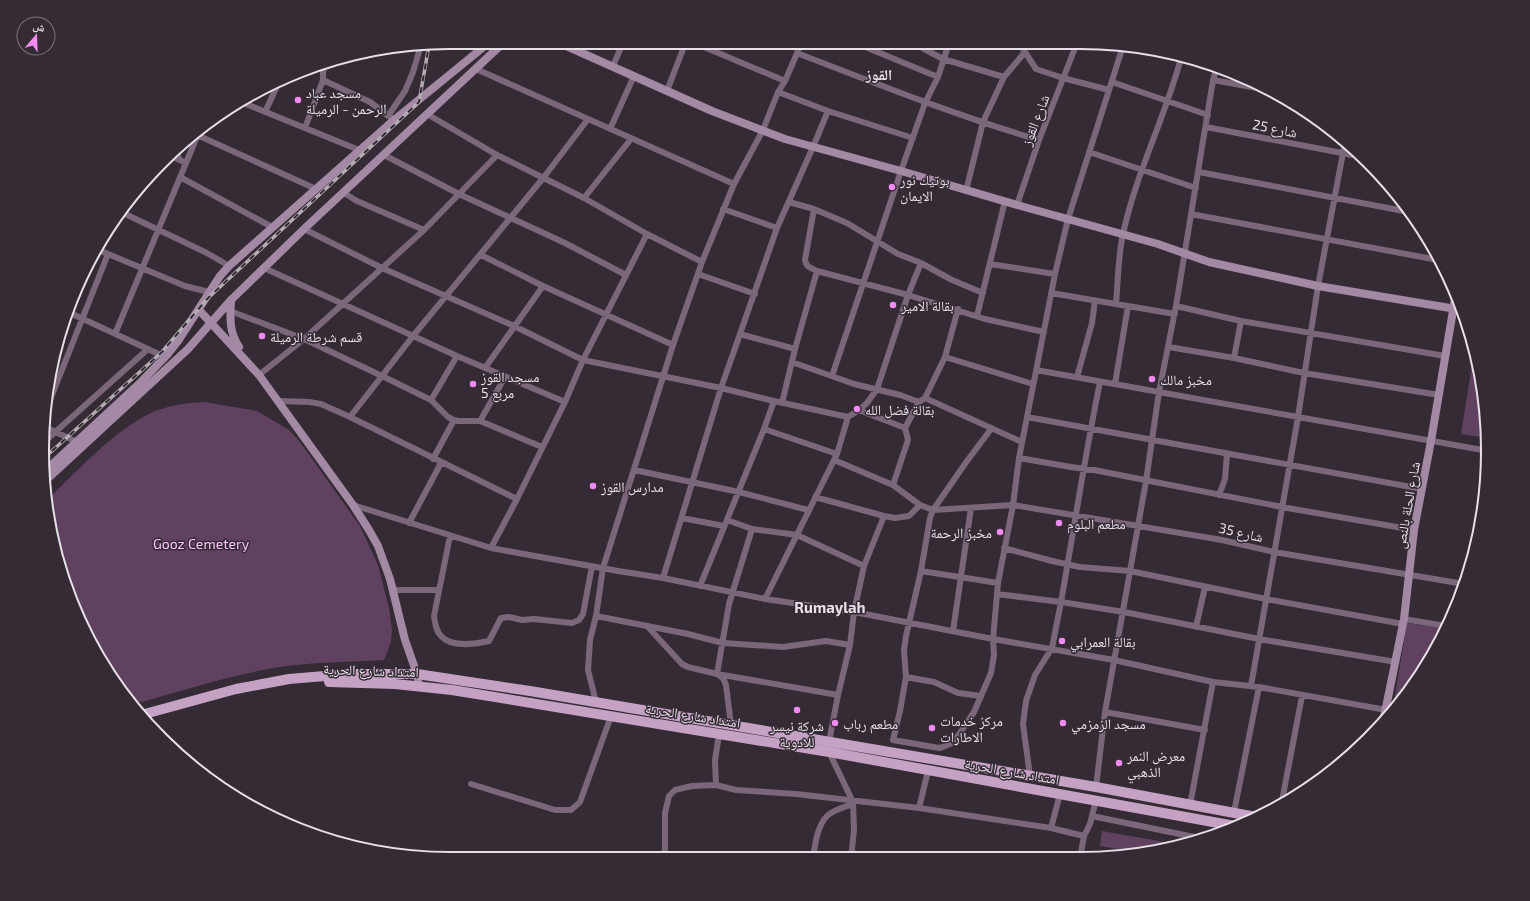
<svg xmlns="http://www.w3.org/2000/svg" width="1530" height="901" viewBox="0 0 1530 901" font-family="'Exo 2','Noto Naskh Arabic',sans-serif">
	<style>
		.green { fill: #604260 }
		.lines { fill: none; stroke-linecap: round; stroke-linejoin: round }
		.street { stroke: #7a687a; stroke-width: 6 }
		.secondary { stroke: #a489a4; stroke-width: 8 }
		.primary { stroke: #c5a1c4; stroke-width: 10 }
		.rail-casing { stroke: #b3acb3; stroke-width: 3.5 }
		.rail { stroke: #352b35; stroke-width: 2; stroke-dasharray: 6; stroke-linecap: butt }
		.poi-dot { fill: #f28af3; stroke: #352b35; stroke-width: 1.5 }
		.labels { text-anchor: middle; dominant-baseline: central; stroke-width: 3; stroke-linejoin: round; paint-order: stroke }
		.poi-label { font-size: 14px; fill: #e7e0e7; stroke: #352b35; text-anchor: start }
		.street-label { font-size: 14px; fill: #e7e0e7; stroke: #352b35 }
		.park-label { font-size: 14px; fill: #ffc2ff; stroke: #352b35 }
		.neighbourhood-label { font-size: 15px; font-weight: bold; fill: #e7e0e7; stroke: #352b35 }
		.rim { fill: none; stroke: #e7e0e7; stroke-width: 2 }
	</style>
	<rect width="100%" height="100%" fill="#352b35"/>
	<path class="green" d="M 1474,352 L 1480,371 L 1487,438 L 1461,434 Z
		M 204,402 L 257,411 L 289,430 L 300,442 L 360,526 L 378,565 L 389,608 L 392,629 L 391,642 L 384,660 C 350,662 315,662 280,667 C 230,675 181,691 132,705 L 127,699 L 97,655 L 64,582 L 50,530 L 47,500 C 76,472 110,435 145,416 C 163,406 184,403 204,402 Z
		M 1407,623 L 1445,629 L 1419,677 L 1403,697 L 1395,696 Z
		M 1102,831 L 1176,844 L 1136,852 L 1100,846 Z"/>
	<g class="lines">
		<path class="street" d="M 1019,43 L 1025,52
			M 697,44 L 785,81
			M 858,44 L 938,77
			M 915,44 L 943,59 L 1004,77
			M 797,53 C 877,84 957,116 1039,140
			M 613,66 L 622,45
			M 476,69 L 734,184
			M 323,80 L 370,102 L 394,120
			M 1213,80 L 1263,89
			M 1112,82 L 1208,115
			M 667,91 L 685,44
			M 778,92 L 828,111 L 913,138
			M 241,102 L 359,150
			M 265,112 L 280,80
			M 427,114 L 497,155 L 584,198 L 647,234 L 702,262
			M 388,116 L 405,91 L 413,72 L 421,45
			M 1206,127 L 1363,157
			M 305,128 L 323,80 L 323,72 L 326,62
			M 610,129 L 634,76
			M 197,135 L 316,189
			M 175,150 L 180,160
			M 1089,152 L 1196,188
			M 169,155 L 186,163
			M 384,155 L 459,194 L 565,243 L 626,275
			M 1199,172 L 1409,212
			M 180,177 L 272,227
			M 966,191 L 983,122 L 1004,77 L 1025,52 L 1036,69 L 1063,78 L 1109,90
			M 344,193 L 357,201 L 424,230
			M 584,198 L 631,139
			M 789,202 L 814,209 L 847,223 L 898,254 L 921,263 L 952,280 L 983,293
			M 1017,205 L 1039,140 L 1077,43
			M 723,209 L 777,228
			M 814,209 L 805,260 C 806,267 811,268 817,271 L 908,295 L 985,319 L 1044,332
			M 121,212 L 207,253 L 229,266
			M 1191,214 L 1438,260
			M 304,229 L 382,268 L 514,326 L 583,360 L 721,388 L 774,401 L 848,417 L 859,410 L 867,403 L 877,389 L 908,295 L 921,263
			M 96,249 L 185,286 L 209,292
			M 481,255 L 543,286 L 673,345
			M 990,264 L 1055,274
			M 264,268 L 457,356 L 565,402
			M 698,274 L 755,294
			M 1051,293 L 1175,314
			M 1116,304 C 1118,281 1118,256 1123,234 C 1136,173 1165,118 1181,58
			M 1176,306 L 1241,321 L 1445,356
			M 230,311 L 304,339 L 382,376 L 431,400 L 448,417 L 454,420 L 458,421 L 480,421 L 542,447
			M 68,312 L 165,357
			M 977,316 L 1005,201
			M 115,334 L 201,127
			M 740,334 L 795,349
			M 1169,347 L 1234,358 L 1304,373 L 1439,395
			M 945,357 L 1033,384
			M 1234,358 L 1241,321
			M 792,362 L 854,384 L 900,395 L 919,402
			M 485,368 L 543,286
			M 1036,370 L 1488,451
			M 259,375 L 304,339 L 424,230 L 497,155
			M 832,376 L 901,171 L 925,103 L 938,77 L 949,43
			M 1077,377 L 1092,323 L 1095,300
			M 1100,382 C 1085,455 1074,529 1061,602 L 1124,612 L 1259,639 L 1396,662
			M 1115,384 L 1128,306
			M 925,398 L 1022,442
			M 431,400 L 457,356
			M 279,401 L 309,402 L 321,404 L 350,417 L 517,499
			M 782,403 L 795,349 L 817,271
			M 48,405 L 108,254
			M 859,410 L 905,428
			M 350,417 L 413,336 L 544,177 L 588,119
			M 1027,417 L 1422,489
			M 480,421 L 505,377
			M 45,427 L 77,442
			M 764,429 L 837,454
			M 991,429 L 967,461 L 933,510 L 930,518 L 921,571 L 906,636 L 904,650 L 906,677 L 900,711 L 893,740 L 939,748 L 943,747 L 952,743 L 960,733 L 974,712 L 991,673 L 994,655 L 993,639 L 998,583 L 1013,505 L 1019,458 L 1055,274 L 1068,219 L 1123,46
			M 43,443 L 148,349
			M 1019,458 L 1071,467 L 1094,470 L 1282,507 L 1414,530
			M 433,459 L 454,420
			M 834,460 L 893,485 L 920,505 L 933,510 L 1013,505 L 1222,540 L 1274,552 L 1464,584
			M 634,470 L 739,492 L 808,510
			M 893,485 L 908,440 L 905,428 L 919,402 L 925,398 L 945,357 L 958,309
			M 1219,495 L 1225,479 L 1227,454
			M 815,497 L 884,516 L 895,518 L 909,516 L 920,505
			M 353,505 L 491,548 L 618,571 L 663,578 L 765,599 L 854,612 L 993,639 L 1114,660 L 1213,682 L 1259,687 L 1392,711
			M 682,518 L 724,526
			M 727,520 L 752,529 L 797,535 L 864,566
			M 409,523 L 441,463
			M 450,536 L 434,616 C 435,623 436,631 441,636 C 452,648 475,644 489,641 L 501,618 L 509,617 L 522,620 L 534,619 L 572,623 L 579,620 L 583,614 L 592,566
			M 491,548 L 517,499 L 565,402 L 583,360 L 647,234
			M 1004,548 L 1052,561 L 1080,567 L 1130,571 L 1266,599 L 1403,624
			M 921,571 L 998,583
			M 663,578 L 721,388 L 740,334 L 777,228 L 813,147 L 828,111
			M 700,586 L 764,429 L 774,401
			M 393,590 L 439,590
			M 997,594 L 1061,602 L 1052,648 L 1035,675 L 1026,701 L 1023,724 L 1030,776
			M 765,599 L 837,454 L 848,417
			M 596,616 L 688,634 L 723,643 L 783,647 L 826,641 L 850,645
			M 1404,619 L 1446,626
			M 648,627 L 682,664 L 688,667 L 717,674 L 838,695
			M 1196,627 L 1205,587
			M 953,631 L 971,508
			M 906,677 L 934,682 L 958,693 L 981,696
			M 1251,686 L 1298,417 L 1318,286 L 1345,142
			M 596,702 L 588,670 L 590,640 L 596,616 L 603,568 L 673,345 L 702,262 L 734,184 L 763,130 L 778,92 L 785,81 L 801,44
			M 1105,712 L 1205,730
			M 731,725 L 726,685 L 723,678 L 717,674 L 729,604 L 752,529
			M 829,742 L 838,695 L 850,645 L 854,612 L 864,566 L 884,516
			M 829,752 L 853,802 L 854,830 L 851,858
			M 471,784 L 555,810 L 571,810 L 580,802 L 611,716
			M 716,785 L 715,760 L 719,734
			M 1096,787 L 1105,712 L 1146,481 L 1159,392 L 1176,306 L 1213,80 L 1217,67
			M 1190,805 L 1213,682
			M 1281,806 L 1302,696
			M 919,808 L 928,771
			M 1234,812 L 1259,687
			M 1092,816 L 1204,839
			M 1051,828 L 1060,794
			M 664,858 L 665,849 L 665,813 L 669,796 L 675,790 L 692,786 L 716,785 L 736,790 L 796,794 L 919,808 L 1051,828 L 1084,836
			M 813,858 C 815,845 817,826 827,816 C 833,810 845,807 853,804
			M 1080,858 L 1084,836 L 1090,824 L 1096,800"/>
		<path class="secondary" d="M 564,45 L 712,111 L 785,139 L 901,171 L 1017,205 L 1158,244 L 1209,262 L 1318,286 L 1462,310
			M 231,300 C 230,318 229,332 239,347
			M 199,310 L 259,375 L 353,505 L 369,530 L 378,546 L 390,579 L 405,640 L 417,674 L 419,686
			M 44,472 L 139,384 L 167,355 L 178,341 L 220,276 L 229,266 L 394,120 L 486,45
			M 45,481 L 188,349 L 231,300 L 304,229 L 501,45
			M 1383,722 L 1404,619 L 1414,530 L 1431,441 L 1456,293"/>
		<path class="primary" d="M 329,682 L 395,684 L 452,690 L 829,752 L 1235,826
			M 141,715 L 236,689 L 289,679 L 349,674 L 417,674 L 530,691 L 1096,787 L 1256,817"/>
		<g class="rail-casing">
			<path id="rail" d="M 43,459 L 162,352 L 207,299 L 419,102 L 429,45"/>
		</g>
		<use href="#rail" class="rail"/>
	</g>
	<g class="poi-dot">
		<circle cx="298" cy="100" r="4"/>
		<circle cx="892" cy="187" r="4"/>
		<circle cx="893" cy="305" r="4"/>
		<circle cx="262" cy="336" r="4"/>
		<circle cx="1152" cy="379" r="4"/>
		<circle cx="473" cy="384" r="4"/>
		<circle cx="857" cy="409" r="4"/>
		<circle cx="593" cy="486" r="4"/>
		<circle cx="1059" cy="523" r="4"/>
		<circle cx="1000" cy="532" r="4"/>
		<circle cx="1062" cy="641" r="4"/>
		<circle cx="797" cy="710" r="4"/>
		<circle cx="835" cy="723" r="4"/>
		<circle cx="1063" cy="723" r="4"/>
		<circle cx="932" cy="728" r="4"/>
		<circle cx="1119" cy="763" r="4"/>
	</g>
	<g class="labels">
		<g class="poi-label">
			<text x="306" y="92">مسجد عباد<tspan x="306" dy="16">الرحمن - الرميلة</tspan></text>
			<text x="900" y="179">بوتيك نور<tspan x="900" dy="16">الايمان</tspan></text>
			<text x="901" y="305">بقالة الامير</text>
			<text x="270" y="336">قسم شرطة الرميلة</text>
			<text x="481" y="376">مسجد القوز<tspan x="481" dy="16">مربع 5</tspan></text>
			<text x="1160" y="379">مخبز مالك</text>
			<text x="865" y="409">بقالة فضل الله</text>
			<text x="601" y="486">مدارس القوز</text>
			<text x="1067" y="523">مطعم البلوم</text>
			<text x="992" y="532" text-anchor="end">مخبز الرحمة</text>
			<text x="1070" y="641">بقالة العمرابي</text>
			<text x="940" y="720">مركز خدمات<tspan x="940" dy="16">الاطارات</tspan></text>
			<text x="843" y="723">مطعم رباب</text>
			<text x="1071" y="723">مسجد الزمزمي</text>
			<text x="797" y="725" text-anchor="middle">شركة نيسر<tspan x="797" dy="16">للادوية</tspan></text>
			<text x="1127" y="755">معرض النمر<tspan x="1127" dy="16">الذهبي</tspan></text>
		</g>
		<g class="street-label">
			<text transform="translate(1035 120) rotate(-69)">شارع القوز</text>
			<text transform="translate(1275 128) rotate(11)">شارع 25</text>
			<text transform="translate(1407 505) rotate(-80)">شارع الحلة بالنص</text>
			<text transform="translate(1241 532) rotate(13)">شارع 35</text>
			<text transform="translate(371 670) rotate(2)">امتداد شارع الحرية</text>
			<text transform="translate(693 715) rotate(9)">امتداد شارع الحرية</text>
			<text transform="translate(1012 771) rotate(10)">امتداد شارع الحرية</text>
		</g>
		<g class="park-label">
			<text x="201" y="543">Gooz Cemetery</text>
		</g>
		<g class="neighbourhood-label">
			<text x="879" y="74">القوز</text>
			<text x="830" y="607">Rumaylah</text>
		</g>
	</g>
	<path d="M0 0H1530V901H0ZM450 49H1080A401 401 0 0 1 1481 450V451A401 401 0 0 1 1080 852H450A401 401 0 0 1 49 451V450A401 401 0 0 1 450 49Z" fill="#352b35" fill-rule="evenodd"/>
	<path class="rim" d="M450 49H1080A401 401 0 0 1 1481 450V451A401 401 0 0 1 1080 852H450A401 401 0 0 1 49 451V450A401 401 0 0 1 450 49Z"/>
	<g transform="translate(36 36) rotate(19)"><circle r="19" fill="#352b35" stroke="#7c737c"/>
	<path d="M0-3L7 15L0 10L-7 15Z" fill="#f28af3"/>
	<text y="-6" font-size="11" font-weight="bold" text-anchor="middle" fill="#e7e0e7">ش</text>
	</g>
</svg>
